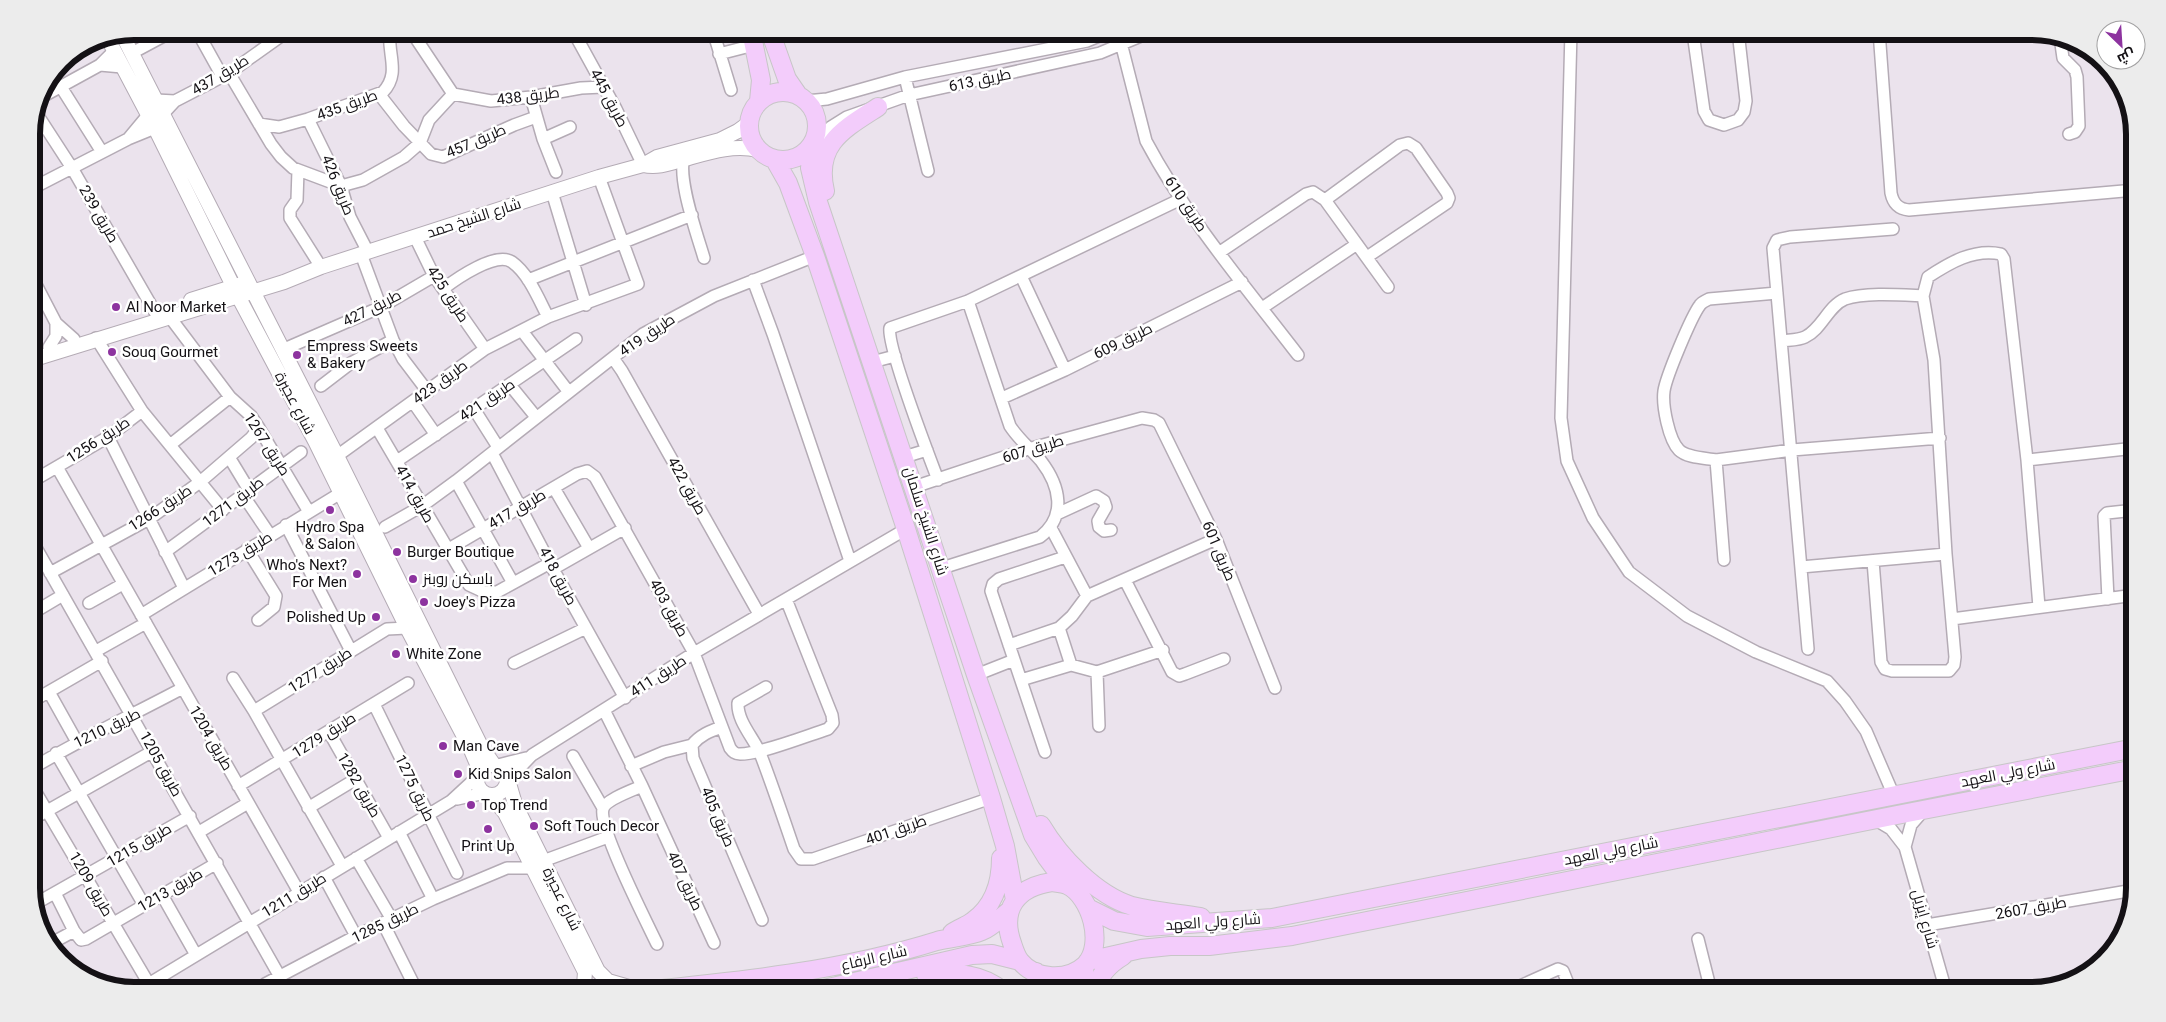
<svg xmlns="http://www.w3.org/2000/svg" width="2166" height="1022" viewBox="0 0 2166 1022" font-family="Roboto,Cairo,sans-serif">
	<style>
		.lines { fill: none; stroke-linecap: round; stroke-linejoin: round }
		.minor-casing { stroke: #b4abb5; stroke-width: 14 }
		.tertiary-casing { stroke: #b4abb5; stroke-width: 16 }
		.primary-casing { stroke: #c7c6c7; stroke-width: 20 }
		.minor { stroke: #fff; stroke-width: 11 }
		.tertiary { stroke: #fff; stroke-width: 14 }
		.primary { stroke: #f3ccfb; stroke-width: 18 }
		.poi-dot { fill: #8d339f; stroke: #fff; stroke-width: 2 }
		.labels { text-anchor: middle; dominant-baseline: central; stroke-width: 5; stroke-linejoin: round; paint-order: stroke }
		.street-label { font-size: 15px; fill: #141115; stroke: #fff }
		.poi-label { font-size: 15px; fill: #141115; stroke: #fff; text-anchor: start }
		.rim { fill: none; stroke: #141115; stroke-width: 6 }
	</style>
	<rect width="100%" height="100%" fill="#ebe3ed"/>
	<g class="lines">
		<g class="minor-casing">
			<path id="minor" d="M 197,31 L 222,76
				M 263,31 L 270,43
				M 411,31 L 453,94
				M 573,31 L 616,109 L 643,165
				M 713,31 L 731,90
				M 1118,31 L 1146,141 C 1187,218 1245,286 1298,355
				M 1571,31 L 1561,418 L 1567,461 L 1593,518 L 1629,572 L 1687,616 L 1756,652 L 1827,681 L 1845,701 L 1866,731 L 1894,796
				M 1681,31 L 1689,33 L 1719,31
				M 1879,31 L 1891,193 C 1893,203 1898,209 1909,210 L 2135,190
				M 1693,33 L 1704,111 L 1709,120 L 1724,125 L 1738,120 L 1744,112 L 1746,101 L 1738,31
				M 2060,37 L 2063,58 L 2075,70 L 2077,77 L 2079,126 L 2075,132 L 2069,134
				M 114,51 L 100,65 L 122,67
				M 132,53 L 173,31
				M 719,54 L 754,45
				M 229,73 L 271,144 L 281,157 L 293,168 L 341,186 L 363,180 L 404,157 L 420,143 L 429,120 L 453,94 L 491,101 L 531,97 L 581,88 L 603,87
				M 905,77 L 928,171
				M 61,87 L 102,152
				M 379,94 L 404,126 L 431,154 L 443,157 L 514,125 L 536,117
				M 531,97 L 543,139 L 556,172
				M 38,99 L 100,65
				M 156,100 L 175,101 L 163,114
				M 175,101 L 229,73 L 288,31
				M 806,101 L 827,99 L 905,77 L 1087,41 L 1111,31
				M 35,111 L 72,168 L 159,319
				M 148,115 L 128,139 L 155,128
				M 308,119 L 341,186 L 350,217 L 368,252
				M 259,124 L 279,127 L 308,119 L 383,92 C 401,73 387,54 390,31
				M 543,139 L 570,127
				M 815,143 L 831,127 L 847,117 L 909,95 L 1100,53 L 1153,31
				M 686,154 C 674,171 698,237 704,258
				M 298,170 L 297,200 L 290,210 L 290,218 L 321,267
				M 31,189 L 128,139
				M 552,192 L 586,305
				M 1325,200 L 1400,145 L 1408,143 L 1416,148 L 1447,193 L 1449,198 L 1447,203 L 1367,257
				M 415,237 L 434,276 L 485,349
				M 1220,252 L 1306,194 L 1313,192 L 1325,200 L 1388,287
				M 361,254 L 393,340 L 403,359 L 428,392
				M 31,275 L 56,323
				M 1021,276 L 1065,370
				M 528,280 L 692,215
				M 753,280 L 773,334 L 850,561
				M 443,289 C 456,279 496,251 512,262 C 529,274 539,300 548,317
				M 1262,308 L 1357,244
				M 166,309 L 169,316 L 230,397 L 251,416 L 259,428 L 309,512
				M 522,331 L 568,391
				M 96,338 L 142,411 L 223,510
				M 1782,341 C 1789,340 1799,340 1805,337 C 1822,329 1828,306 1845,299 C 1865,292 1902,295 1923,296
				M 49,347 L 56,336 L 56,323 L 74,339
				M 282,350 L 381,307 L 434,276
				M 613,358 L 622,371 L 759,614
				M 872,362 L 895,356
				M 510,385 L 536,417
				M 321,386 L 351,363 L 393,340
				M 1002,398 L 1065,370 L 1242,282
				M 413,402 L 436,435
				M 474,409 L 498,447
				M 377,428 L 469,585 L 484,592 L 497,592 L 550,563
				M 108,437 L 184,588
				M 170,445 L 230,397
				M 492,453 L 553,569 L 625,698
				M 337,456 L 485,349 L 548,317 L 638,284 L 599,177
				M 229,457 L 249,490
				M 904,457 L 927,450
				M 1716,460 L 1792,450 L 1940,438
				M 2027,460 L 2135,448
				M 397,461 L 576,339
				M 57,467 L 299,892
				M 938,480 C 929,456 886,344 890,328 L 968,301 L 1181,199
				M 456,481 L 513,583
				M 31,482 L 108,437 L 142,411
				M 914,487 L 1028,449 L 1142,418 L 1154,420 L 1159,423 L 1216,539 L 1275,688
				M 554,488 L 589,548
				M 243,495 L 270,535
				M 1057,514 L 1096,496 L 1104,501 L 1106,507 L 1098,521 L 1099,527 L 1104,531 L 1111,530
				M 286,525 L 351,651
				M 385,527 L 422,506 L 456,481 L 643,334 L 714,296 L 815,256
				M 1051,528 L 1087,596
				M 31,539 L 288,991
				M 247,549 L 276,596 L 274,607 L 258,620
				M 447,550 L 577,474 L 587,471 L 595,477 L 694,653 L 730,748 C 733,752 735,754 740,754 C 761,754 806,736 828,729 L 833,723 L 832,715 L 786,599
				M 165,552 L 301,452
				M 1724,560 L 1716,460 C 1706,458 1687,458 1679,450 C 1669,440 1662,406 1664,391 C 1666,377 1691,317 1700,305 C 1702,302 1705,301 1709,299 L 1777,293
				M 1873,561 L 1881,662 L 1885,669 L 1892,671 L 1949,671 L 1954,665 L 1955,657 L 1946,554 L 1934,360 L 1923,296 L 1928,277 C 1949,263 1974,248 2001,254 L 2004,259 L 2027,460 L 2039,607
				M 1801,567 L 1946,554
				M 942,568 L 1040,537 C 1067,516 1060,486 1041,461 C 1031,449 1019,440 1010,426 L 968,301
				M 553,569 L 625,528
				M 50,573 L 149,519 L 200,482 L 251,438 L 259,428
				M 1125,580 L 1172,672 L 1179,676 L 1185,674 L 1224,659
				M 2108,599 L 2104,516 L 2107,513 L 2135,510
				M 89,603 L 123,584
				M 31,614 L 63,595
				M 141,615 L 339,494
				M 1952,619 L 2135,595
				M 1059,628 L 1071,665 L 1097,672 L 1163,650
				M 1009,645 L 1059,628 L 1072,616 L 1087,596 L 1216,539
				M 1808,649 L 1773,248 L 1777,240 L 1790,237 L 1893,229
				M 96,651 L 146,623
				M 514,663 L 586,628
				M 1097,672 L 1099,726
				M 976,675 L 1014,660
				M 233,678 L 254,711 L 342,866
				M 1021,680 L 1071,665
				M 766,687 L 738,703 C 737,721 753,737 760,753 C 772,784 783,817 794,849 L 801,859 L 813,859 L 991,798
				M 49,692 L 77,742
				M 31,702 L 102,661
				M 374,704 L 457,873
				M 604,710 L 642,786 L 714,943
				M 254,711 L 387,629 L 407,628
				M 722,727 C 710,731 700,735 692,745 L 693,758 L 762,920
				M 329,732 L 389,838
				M 1045,752 L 991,591 L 993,584 L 999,579 L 1065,557
				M 56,753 L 144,905
				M 573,756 L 603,808
				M 498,765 L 526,758
				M 631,766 L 664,752 L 692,745
				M 31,769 C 81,739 132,715 183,688
				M 508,780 L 532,755 L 694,653 L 906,529
				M 31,784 L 149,984
				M 238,786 L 408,683
				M 642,786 C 633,790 605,800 603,809 C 598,827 647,923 657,944
				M 457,799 L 485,793
				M 308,808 L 356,779
				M 31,820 L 153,751
				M 1876,820 L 1891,829 L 1905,847 L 1946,991
				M 199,832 L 248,803
				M 399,832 L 433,899
				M 1905,847 L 1911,825 L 1924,810
				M 356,858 L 391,918
				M 543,861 L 608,837
				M 324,877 L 356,936
				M 55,893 L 74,931 L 81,940 L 86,939 L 217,863
				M 162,895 L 196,955
				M 35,904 L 190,816
				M 383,923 L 417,991
				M 1927,925 L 2134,890
				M 1698,939 L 1711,991
				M 50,944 L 74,931
				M 265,984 L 356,936 L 433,899 L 507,868 L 532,868
				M 137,991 L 451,801 L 477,777
				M 1509,991 L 1558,969 L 1563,971 L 1571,991"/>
		</g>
		<g class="tertiary-casing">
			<path id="tertiary" d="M 122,34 L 337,456 L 481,746 L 494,765
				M 107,37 L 155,128 L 238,296 L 315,441 L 407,628 L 471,750 L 480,771
				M 643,165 C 657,168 668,164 681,160 C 707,153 732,144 758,150
				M 191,300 L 242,284
				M 31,360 L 284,282 L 321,267 L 599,177 L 643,165 L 657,157 L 720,140 L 738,131 L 749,123
				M477 780a15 15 0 1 1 30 0a15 15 0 1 1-30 0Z
				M 508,780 L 515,804 L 598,971 L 608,981 L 643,991
				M 490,795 L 505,813 L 585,972 L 584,985 L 580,991"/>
		</g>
		<g class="primary-casing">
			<path id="primary" d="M 751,31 L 761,80 L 759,101
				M 770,31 L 787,79 L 798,95
				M749 126a34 34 0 1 1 68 0a34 34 0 1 1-68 0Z
				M 812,147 L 810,168 L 818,202 L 976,675 L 1033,835 L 1047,858 L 1067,885
				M 775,160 L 788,183 L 815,256 L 906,529 L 991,798 L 1005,846 L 1015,900
				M 825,191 C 814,144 844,129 878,107
				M 1041,825 C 1060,857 1096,895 1132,906 C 1155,912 1178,913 1201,917
				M 1052,882 C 1056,883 1062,883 1067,885 C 1091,896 1105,945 1085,965 C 1068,981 1035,980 1020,961 C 1016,956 1014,949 1012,943 C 1000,909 1017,887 1052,882 Z
				M 1088,908 L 1114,921 L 1147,927 L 1272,918 L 2135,748
				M 952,933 C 959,928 967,926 973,921 C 994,906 1001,882 1001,858
				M 1088,961 L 1141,949 L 1170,946 L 1209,946 L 1292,936 L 1897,815 L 2135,769
				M 1036,972 L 1050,991
				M 926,975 C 956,974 977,971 1003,991
				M 641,991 C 741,981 841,971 937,941 C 952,937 968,937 982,931 C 992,927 1000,918 1009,911
				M 815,991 L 972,955 L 992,954 L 1020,961
				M 1081,991 L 1085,965
				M 1093,991 C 1100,975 1108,965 1123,956"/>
		</g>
		<use href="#minor" class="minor"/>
		<use href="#tertiary" class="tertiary"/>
		<use href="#primary" class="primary"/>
	</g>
	<g class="poi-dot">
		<circle cx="116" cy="307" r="5"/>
		<circle cx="112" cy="352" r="5"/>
		<circle cx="297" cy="355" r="5"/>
		<circle cx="330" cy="510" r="5"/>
		<circle cx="397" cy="552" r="5"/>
		<circle cx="357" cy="574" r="5"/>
		<circle cx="413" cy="579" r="5"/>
		<circle cx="424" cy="602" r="5"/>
		<circle cx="376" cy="617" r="5"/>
		<circle cx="396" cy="654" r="5"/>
		<circle cx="443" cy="746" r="5"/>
		<circle cx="458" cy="774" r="5"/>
		<circle cx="471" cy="805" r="5"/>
		<circle cx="534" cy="826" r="5"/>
		<circle cx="488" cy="829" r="5"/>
	</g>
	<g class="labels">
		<g class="street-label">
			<text transform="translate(220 75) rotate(-31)">طريق 437</text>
			<text transform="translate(980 80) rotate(-12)">طريق 613</text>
			<text transform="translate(528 96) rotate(-7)">طريق 438</text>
			<text transform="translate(609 98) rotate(62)">طريق 445</text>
			<text transform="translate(347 105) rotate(-20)">طريق 435</text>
			<text transform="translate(476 141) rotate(-23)">طريق 457</text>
			<text transform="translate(338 185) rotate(68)">طريق 426</text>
			<text transform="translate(1186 204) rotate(56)">طريق 610</text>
			<text transform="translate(99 214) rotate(60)">طريق 239</text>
			<text transform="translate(474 218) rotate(-18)">شارع الشيخ حمد</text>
			<text transform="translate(448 294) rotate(57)">طريق 425</text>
			<text transform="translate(372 308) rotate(-27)">طريق 427</text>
			<text transform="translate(647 335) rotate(-34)">طريق 419</text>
			<text transform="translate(1123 341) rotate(-26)">طريق 609</text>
			<text transform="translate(440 382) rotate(-36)">طريق 423</text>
			<text transform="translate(487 400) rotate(-34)">طريق 421</text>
			<text transform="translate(295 403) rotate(62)">شارع عجيرة</text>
			<text transform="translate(98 440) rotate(-33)">طريق 1256</text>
			<text transform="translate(267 444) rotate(57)">طريق 1267</text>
			<text transform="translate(1033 449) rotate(-17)">طريق 607</text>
			<text transform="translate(687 486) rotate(61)">طريق 422</text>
			<text transform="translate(415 494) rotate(61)">طريق 414</text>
			<text transform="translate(233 502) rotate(-37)">طريق 1271</text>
			<text transform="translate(160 508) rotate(-33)">طريق 1266</text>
			<text transform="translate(517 509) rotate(-30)">طريق 417</text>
			<text transform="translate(926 521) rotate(72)">شارع الشيخ سلمان</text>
			<text transform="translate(1219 551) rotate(67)">طريق 601</text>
			<text transform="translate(240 554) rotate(-31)">طريق 1273</text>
			<text transform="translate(558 576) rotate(62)">طريق 418</text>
			<text transform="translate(669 608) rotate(61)">طريق 403</text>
			<text transform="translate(320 670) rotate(-32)">طريق 1277</text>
			<text transform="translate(658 676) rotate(-33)">طريق 411</text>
			<text transform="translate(107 728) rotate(-26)">طريق 1210</text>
			<text transform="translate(324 735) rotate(-32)">طريق 1279</text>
			<text transform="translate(211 738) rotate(60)">طريق 1204</text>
			<text transform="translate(161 764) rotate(61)">طريق 1205</text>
			<text transform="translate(2008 773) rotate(-11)">شارع ولي العهد</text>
			<text transform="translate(359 785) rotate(60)">طريق 1282</text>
			<text transform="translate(415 788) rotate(64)">طريق 1275</text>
			<text transform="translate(718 817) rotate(67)">طريق 405</text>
			<text transform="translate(896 830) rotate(-19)">طريق 401</text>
			<text transform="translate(139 845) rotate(-30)">طريق 1215</text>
			<text transform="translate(1611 851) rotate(-11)">شارع ولي العهد</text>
			<text transform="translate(685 881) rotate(65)">طريق 407</text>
			<text transform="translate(91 884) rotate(60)">طريق 1209</text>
			<text transform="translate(170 890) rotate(-30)">طريق 1213</text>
			<text transform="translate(294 895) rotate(-31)">طريق 1211</text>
			<text transform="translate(562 899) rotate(64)">شارع عجيرة</text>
			<text transform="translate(2031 908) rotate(-10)">طريق 2607</text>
			<text transform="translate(1925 919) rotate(74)">شارع إيزيل</text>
			<text transform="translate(1213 922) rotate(-4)">شارع ولي العهد</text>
			<text transform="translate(385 923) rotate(-26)">طريق 1285</text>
			<text transform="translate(874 958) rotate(-13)">شارع الرفاع</text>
		</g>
		<g class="poi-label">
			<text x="126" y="307">Al Noor Market</text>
			<text x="307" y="346">Empress Sweets<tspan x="307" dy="17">&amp; Bakery</tspan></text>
			<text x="122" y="352">Souq Gourmet</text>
			<text x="330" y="527" text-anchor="middle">Hydro Spa<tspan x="330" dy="17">&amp; Salon</tspan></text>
			<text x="407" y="552">Burger Boutique</text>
			<text x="347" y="565" text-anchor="end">Who's Next?<tspan x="347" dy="17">For Men</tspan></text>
			<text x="423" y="579">باسكن روبنز</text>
			<text x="434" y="602">Joey's Pizza</text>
			<text x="366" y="617" text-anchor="end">Polished Up</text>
			<text x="406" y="654">White Zone</text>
			<text x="453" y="746">Man Cave</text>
			<text x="468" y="774">Kid Snips Salon</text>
			<text x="481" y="805">Top Trend</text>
			<text x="544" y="826">Soft Touch Decor</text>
			<text x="488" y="846" text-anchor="middle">Print Up</text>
		</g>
	</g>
	<path d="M0 0H2166V1022H0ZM134 40H2032A94 94 0 0 1 2126 134V888A94 94 0 0 1 2032 982H134A94 94 0 0 1 40 888V134A94 94 0 0 1 134 40Z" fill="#ececec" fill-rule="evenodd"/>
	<path class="rim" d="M134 40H2032A94 94 0 0 1 2126 134V888A94 94 0 0 1 2032 982H134A94 94 0 0 1 40 888V134A94 94 0 0 1 134 40Z"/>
	<g transform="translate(2121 45) rotate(155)"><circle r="24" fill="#ffffff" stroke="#a1a0a1"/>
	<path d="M0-4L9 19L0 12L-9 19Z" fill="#8d339f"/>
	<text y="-8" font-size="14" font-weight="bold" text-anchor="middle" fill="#141115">ش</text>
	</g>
</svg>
